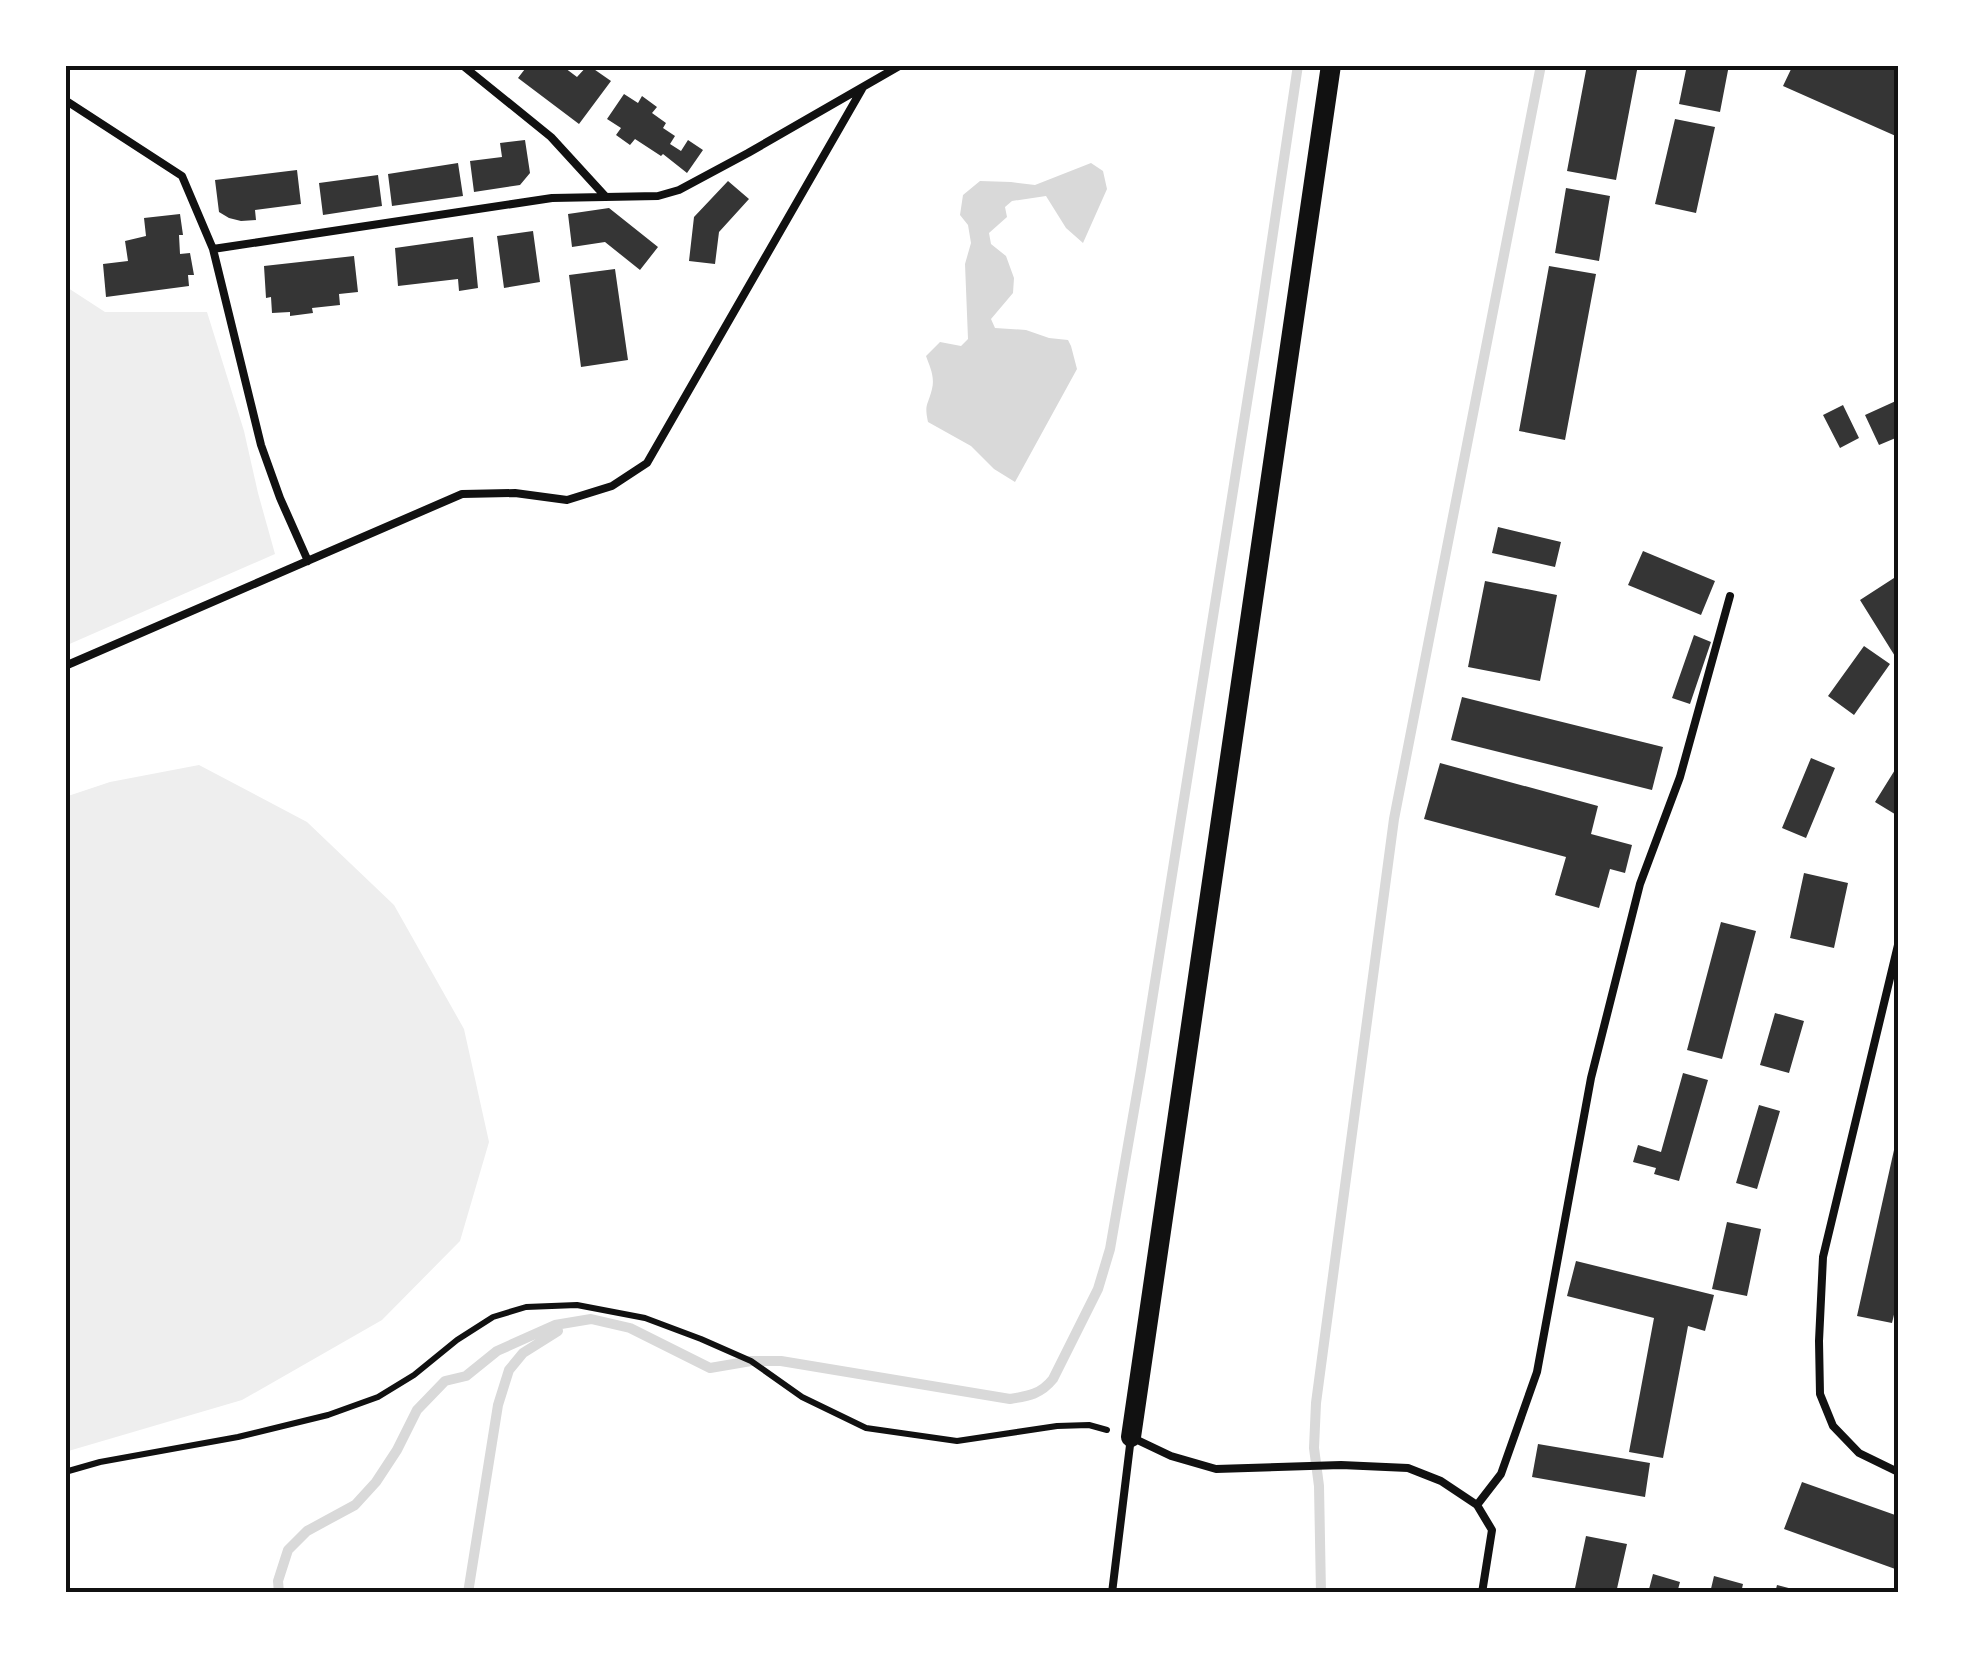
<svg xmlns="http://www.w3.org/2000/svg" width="1963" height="1658" viewBox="0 0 1963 1658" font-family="'Public Sans',sans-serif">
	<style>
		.green { fill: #eee }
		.water { fill: #d9d9d9 }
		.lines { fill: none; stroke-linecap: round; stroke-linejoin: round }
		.stream { stroke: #d9d9d9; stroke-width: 10 }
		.building { fill: #353535 }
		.path { stroke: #111; stroke-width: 6 }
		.service { stroke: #111; stroke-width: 8 }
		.secondary { stroke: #111; stroke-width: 20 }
		.neatline { fill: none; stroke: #111; stroke-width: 4 }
	</style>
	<rect width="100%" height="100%" fill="#fff"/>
	<path class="green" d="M 65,286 L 105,312 L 207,312 L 244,431 L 258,493 L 275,554 L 65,646 Z
		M 199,765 L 307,822 L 394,905 L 464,1029 L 489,1142 L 460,1241 L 382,1320 L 242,1400 L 65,1452 L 65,797 L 110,782 Z"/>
	<path class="water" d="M 1091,163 L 1103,171 L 1107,189 L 1083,243 L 1066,228 L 1046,196 L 1012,201 L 1005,207 L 1007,217 L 989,233 L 991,244 L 1006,256 L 1014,278 L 1013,293 L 991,319 L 995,328 L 1026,330 L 1049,338 L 1068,340 L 1071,346 L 1077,369 L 1015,482 L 994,469 L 971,446 L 928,422 C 924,403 928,406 932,389 C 935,377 930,367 926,356 L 940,342 L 961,346 L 968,339 L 965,264 L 971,243 L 968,225 L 960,215 L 963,195 L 980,181 L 1011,182 L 1035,185 Z"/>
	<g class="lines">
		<path class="stream" d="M 279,1593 L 278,1581 L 288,1550 L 307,1531 L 355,1505 L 376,1482 L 397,1450 L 417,1410 L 445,1381 L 466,1376 L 497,1351 L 555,1325 L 591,1319 L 630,1328 L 710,1368 L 751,1361 L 781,1361 L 1010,1399 C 1029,1396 1041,1394 1053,1379 L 1098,1289 L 1110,1249 L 1141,1070 L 1259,327 L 1298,65
			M 468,1593 L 498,1405 L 509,1370 L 523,1353 L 558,1331
			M 1321,1593 L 1319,1486 L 1314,1448 L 1316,1403 L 1394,819 L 1541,65"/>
	</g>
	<path class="building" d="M 528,65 L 561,65 L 577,77 L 588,65 L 611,81 L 579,124 L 518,78 Z
		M 1587,65 L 1638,65 L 1616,180 L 1567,171 Z
		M 1687,65 L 1729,65 L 1720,112 L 1679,104 Z
		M 1793,65 L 1885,65 L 1898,71 L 1898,137 L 1783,86 Z
		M 624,94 L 638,103 L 642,96 L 657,107 L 652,113 L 666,123 L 663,128 L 675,136 L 670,144 L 681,151 L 688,140 L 703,150 L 687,173 L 663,154 L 661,156 L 635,139 L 630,145 L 616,135 L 621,128 L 607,119 Z
		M 1675,119 L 1715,127 L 1696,213 L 1655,204 Z
		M 525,140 L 530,173 L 520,185 L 474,192 L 470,161 L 502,157 L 500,143 Z
		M 458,163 L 463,196 L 392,206 L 388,174 Z
		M 297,170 L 301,204 L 255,210 L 256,220 L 241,221 L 229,218 L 219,212 L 215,180 Z
		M 378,175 L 382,206 L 323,215 L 319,183 Z
		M 728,181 L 749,199 L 719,232 L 715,264 L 689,261 L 694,217 Z
		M 1566,188 L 1610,196 L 1599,261 L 1555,253 Z
		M 609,208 L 658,247 L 640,270 L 605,242 L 572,247 L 568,214 Z
		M 180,214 L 183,235 L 179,235 L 180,254 L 190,253 L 194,275 L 188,275 L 189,286 L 106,297 L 103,264 L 128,261 L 125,241 L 146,236 L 144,218 Z
		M 533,231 L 540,282 L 504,288 L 497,236 Z
		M 473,237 L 478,288 L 459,291 L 458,279 L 398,286 L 395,248 Z
		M 354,256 L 358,292 L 339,294 L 340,305 L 312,308 L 313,313 L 290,316 L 290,312 L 272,313 L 271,297 L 266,298 L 264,266 Z
		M 1549,266 L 1596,274 L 1565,440 L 1519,431 Z
		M 615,269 L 628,360 L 581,367 L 569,275 Z
		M 1898,400 L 1898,437 L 1879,445 L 1865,415 Z
		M 1843,405 L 1859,438 L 1840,448 L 1823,415 Z
		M 1498,527 L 1561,542 L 1555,567 L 1492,553 Z
		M 1643,551 L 1715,581 L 1701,615 L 1628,585 Z
		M 1894,578 L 1898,585 L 1898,661 L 1860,600 Z
		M 1485,581 L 1557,595 L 1540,681 L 1468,667 Z
		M 1694,635 L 1711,642 L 1690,704 L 1672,698 Z
		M 1864,646 L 1890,664 L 1854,715 L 1828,696 Z
		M 1462,697 L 1663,747 L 1652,790 L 1451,740 Z
		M 1811,758 L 1835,768 L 1806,838 L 1782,828 Z
		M 1440,763 L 1598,806 L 1591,834 L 1632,845 L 1625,873 L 1610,869 L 1599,908 L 1555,895 L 1566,857 L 1424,819 Z
		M 1898,765 L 1898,816 L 1875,802 Z
		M 1804,873 L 1848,883 L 1834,948 L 1790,938 Z
		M 1721,922 L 1756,931 L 1722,1059 L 1687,1050 Z
		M 1775,1013 L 1804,1021 L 1789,1073 L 1760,1065 Z
		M 1683,1073 L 1708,1080 L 1679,1181 L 1654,1174 L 1656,1168 L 1633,1162 L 1638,1145 L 1661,1152 Z
		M 1759,1105 L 1780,1111 L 1757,1189 L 1736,1183 Z
		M 1896,1141 L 1898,1298 L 1892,1323 L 1857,1316 Z
		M 1727,1222 L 1761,1229 L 1747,1296 L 1712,1289 Z
		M 1576,1261 L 1714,1295 L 1705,1331 L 1688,1326 L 1663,1458 L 1629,1452 L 1654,1318 L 1567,1296 Z
		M 1538,1444 L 1650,1463 L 1645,1497 L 1532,1477 Z
		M 1802,1482 L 1898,1516 L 1898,1570 L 1784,1529 Z
		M 1586,1536 L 1627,1544 L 1616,1593 L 1574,1593 Z
		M 1653,1574 L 1680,1582 L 1677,1593 L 1648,1593 Z
		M 1714,1576 L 1743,1584 L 1741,1593 L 1710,1593 Z
		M 1777,1585 L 1804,1592 L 1804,1593 L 1775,1593 Z"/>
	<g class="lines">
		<path class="path" d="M 65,1472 L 100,1462 L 238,1437 L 328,1415 L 378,1397 L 414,1375 L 457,1340 L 493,1317 L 526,1307 L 577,1305 L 645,1318 L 701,1339 L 751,1361 L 802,1397 L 866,1428 L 957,1441 L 1057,1426 L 1089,1425 L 1107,1430"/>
		<path class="service" d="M 462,65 L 551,137 L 605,196
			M 65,100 L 182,176 L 213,249 L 261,445 L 280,498 L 308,561
			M 213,249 L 552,198 L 658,196 L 679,190 L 748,153 L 901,65
			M 65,666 L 462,494 L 515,493 L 567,500 L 612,486 L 647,463 L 862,89
			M 1898,945 L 1823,1257 L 1819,1341 L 1820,1394 L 1833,1426 L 1859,1453 L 1898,1472
			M 1477,1505 L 1501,1474 L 1537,1372 L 1591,1078 L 1640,884 L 1680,777 L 1730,596
			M 1112,1593 L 1131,1437 L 1171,1456 L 1216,1469 L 1341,1465 L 1408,1468 L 1441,1481 L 1477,1505 L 1492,1530 L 1482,1593"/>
		<path class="secondary" d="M 1131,1437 L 1331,65"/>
	</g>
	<rect width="1963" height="1658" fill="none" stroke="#ffffff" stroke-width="135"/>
	<rect x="68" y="68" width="1828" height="1522" class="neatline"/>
</svg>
